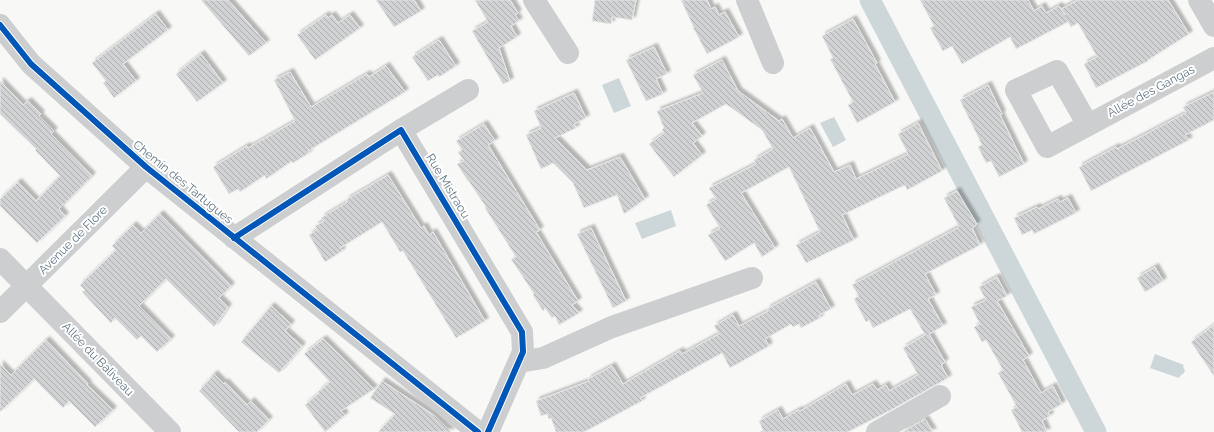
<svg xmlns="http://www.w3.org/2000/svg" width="1214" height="432" viewBox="0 0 1214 432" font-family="Raleway,sans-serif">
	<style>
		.water { fill: #cdd6d9 }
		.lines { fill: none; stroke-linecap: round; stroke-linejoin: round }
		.canal { stroke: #cdd6d9; stroke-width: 21 }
		.building { fill: url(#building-back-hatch); stroke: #e8e8e7; filter: url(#shadow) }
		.minor { stroke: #cdcecf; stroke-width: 22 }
		.cycleway-casing { stroke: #fff; stroke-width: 8 }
		.cycleway { stroke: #0057b8; stroke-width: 6 }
		.labels { text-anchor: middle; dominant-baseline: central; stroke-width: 4; stroke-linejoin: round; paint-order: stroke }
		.street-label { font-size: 12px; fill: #627584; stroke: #fff }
	</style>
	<defs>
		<pattern id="building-back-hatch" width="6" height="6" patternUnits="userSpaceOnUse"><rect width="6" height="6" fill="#d0d2d3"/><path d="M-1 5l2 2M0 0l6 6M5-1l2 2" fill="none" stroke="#acafb1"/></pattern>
		<filter id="shadow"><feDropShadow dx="3.5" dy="-3.5" stdDeviation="1" flood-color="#0004"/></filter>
	</defs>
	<rect width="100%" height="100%" fill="#f8f8f7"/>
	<path class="water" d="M 619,78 L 631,106 L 614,113 L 602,85 Z
		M 834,117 L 846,140 L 833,147 L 820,123 Z
		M 671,210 L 676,226 L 642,239 L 635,223 Z
		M 1155,354 L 1184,365 L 1183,367 L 1185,370 L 1184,373 L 1180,376 L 1179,378 L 1150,368 Z"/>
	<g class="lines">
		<path class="canal" d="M 870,0 L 1096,432"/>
	</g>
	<path class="building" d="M 201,0 L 228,0 L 266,43 L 249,56 Z
		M 376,0 L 414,0 L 421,11 L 394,27 Z
		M 475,0 L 510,0 L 518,13 L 515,15 L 519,21 L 511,26 L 517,37 L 499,48 L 510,81 L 503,84 L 472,31 L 488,22 Z
		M 595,0 L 636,0 L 632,20 L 612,17 L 611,24 L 592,21 Z
		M 681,0 L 707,0 L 711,9 L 715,7 L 719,15 L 725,12 L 739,37 L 707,54 L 694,29 L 693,29 L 694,28 Z
		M 920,0 L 1028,0 L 1034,11 L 1042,6 L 1046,13 L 1059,6 L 1065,15 L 1061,9 L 1078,0 L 1168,0 L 1189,34 L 1148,60 L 1148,61 L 1096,88 L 1084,64 L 1097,57 L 1078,23 L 1071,27 L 1068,22 L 1016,49 L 1010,37 L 962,64 L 952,46 L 943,51 L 930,28 L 934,26 Z
		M 156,14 L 168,30 L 123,64 L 136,81 L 114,98 L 103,83 L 106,81 L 92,63 Z
		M 326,15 L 328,18 L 332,15 L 338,23 L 350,15 L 360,28 L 315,60 L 297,35 Z
		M 853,19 L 877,63 L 875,64 L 895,102 L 857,123 L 848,105 L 853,102 L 830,59 L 833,58 L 822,36 Z
		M 439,40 L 456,66 L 439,77 L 438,75 L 428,81 L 412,57 Z
		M 654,47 L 667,74 L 656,79 L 663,94 L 646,101 L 626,60 Z
		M 201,54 L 223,83 L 197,102 L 176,74 Z
		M 722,60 L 738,91 L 779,121 L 782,119 L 793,138 L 810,128 L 834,172 L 850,165 L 856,179 L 908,154 L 898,134 L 918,123 L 942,171 L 907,190 L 905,185 L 842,215 L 854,240 L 806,263 L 796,245 L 820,232 L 789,167 L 741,193 L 775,248 L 762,257 L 754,243 L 725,261 L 708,235 L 720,228 L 706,205 L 716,199 L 709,188 L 756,164 L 754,160 L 773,149 L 762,130 L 726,104 L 692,123 L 702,136 L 693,143 L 702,155 L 674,177 L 649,144 L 664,133 L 662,130 L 664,128 L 657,111 L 703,93 L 693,75 Z
		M 386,66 L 405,92 L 308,151 L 309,153 L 293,163 L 292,161 L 266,179 L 265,175 L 240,192 L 238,189 L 229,194 L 213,167 L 247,146 L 248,148 L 295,121 L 274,80 L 290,72 L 311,107 L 367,74 L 369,77 Z
		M 0,81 L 23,105 L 28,101 L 41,114 L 39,116 L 54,131 L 51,134 L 92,176 L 59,209 L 65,216 L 37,243 L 0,206 L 0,199 L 18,182 L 36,201 L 60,176 L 35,150 L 36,149 L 0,114 Z
		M 988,85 L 1002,114 L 1000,115 L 1024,164 L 999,177 L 991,161 L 986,163 L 978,147 L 982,145 L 960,100 Z
		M 1214,92 L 1214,120 L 1185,135 L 1189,140 L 1091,191 L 1079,167 L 1116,147 L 1117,149 L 1186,113 L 1183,107 Z
		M 574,93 L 586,118 L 574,124 L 576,128 L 555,138 L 587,170 L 620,157 L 645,199 L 624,214 L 617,195 L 584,208 L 573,183 L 553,163 L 541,169 L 526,135 L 541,128 L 534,111 Z
		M 484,124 L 495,141 L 488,145 L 540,230 L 536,232 L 578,301 L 572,305 L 579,313 L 559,325 L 555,316 L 552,318 L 545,308 L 543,311 L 533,295 L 534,294 L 511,259 L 516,257 L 485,208 L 486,207 L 468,180 L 468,181 L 457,164 L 464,161 L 458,152 L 462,150 L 456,141 Z
		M 388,175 L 421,228 L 424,226 L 429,235 L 433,232 L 485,321 L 456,338 L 403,251 L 400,252 L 382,222 L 340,248 L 342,251 L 325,262 L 309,235 L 318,229 L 315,226 L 324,221 L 321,218 L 347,202 L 346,200 Z
		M 957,191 L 977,224 L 972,228 L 980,245 L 925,274 L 936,295 L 928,299 L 943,326 L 929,334 L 945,362 L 941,365 L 948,378 L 889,411 L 848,432 L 760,432 L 763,430 L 759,421 L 778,410 L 783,419 L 799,410 L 800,411 L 846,384 L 852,395 L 873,384 L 877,390 L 886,385 L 889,391 L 918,375 L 903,348 L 925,335 L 910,309 L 873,328 L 869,320 L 866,322 L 854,299 L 859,296 L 852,285 L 959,227 L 944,198 Z
		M 1068,198 L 1076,213 L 1034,234 L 1032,230 L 1022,235 L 1014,218 L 1037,207 L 1038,209 L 1058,199 L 1060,202 Z
		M 160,214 L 231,286 L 219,298 L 228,307 L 214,327 L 166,279 L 139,306 L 171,339 L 157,352 L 141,336 L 137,340 L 115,318 L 111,323 L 82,292 L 85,290 L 80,285 L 116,250 L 112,246 L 133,225 L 141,233 Z
		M 591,228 L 626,301 L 613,308 L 577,234 Z
		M 1155,267 L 1163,281 L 1145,292 L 1137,278 Z
		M 997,277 L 1007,296 L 997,301 L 1029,356 L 1023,360 L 1041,393 L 1053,386 L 1062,404 L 1048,412 L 1050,416 L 1042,421 L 1047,432 L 1022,432 L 1011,410 L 1017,407 L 998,373 L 1003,370 L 986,340 L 982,342 L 974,327 L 980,324 L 971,307 L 986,300 L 979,287 Z
		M 816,282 L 831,309 L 819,315 L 820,318 L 801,328 L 799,324 L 793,327 L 791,324 L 765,339 L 769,346 L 730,368 L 722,353 L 640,398 L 642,401 L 584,432 L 556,432 L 551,418 L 549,419 L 547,414 L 541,416 L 536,401 L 589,381 L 588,379 L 612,366 L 623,384 L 680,351 L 682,354 L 719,334 L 714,326 L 733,315 L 739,326 L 768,311 L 767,309 Z
		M 271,306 L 291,324 L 285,331 L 302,346 L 279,373 L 241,342 Z
		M 1214,325 L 1214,376 L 1191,342 Z
		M 323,339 L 374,389 L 341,411 L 345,415 L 325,432 L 305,405 L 319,393 L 318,392 L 330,382 L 304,354 Z
		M 46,340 L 88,384 L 87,385 L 113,410 L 95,427 L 69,401 L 63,408 L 34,379 L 0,412 L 0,364 L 11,375 Z
		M 214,374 L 224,384 L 225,382 L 247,405 L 251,401 L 269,420 L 257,432 L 239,432 L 199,391 Z
		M 382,381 L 435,416 L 451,432 L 378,432 L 395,414 L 370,398 Z
		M 925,419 L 933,432 L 902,432 Z"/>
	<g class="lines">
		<path class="minor" d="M 534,0 L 568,53
			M 747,0 L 773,63
			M 1199,0 L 1214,26
			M 0,25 L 31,64 L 146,167 L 478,432
			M 1088,125 L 1057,71 L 1016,90 L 1047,147 L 1214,58
			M 401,130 L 468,90
			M 234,238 L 401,130 L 522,332 L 523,352 L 488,432
			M 0,259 L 170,432
			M 0,312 L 146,167
			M 519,362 L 543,358 L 612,327 L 752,278
			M 877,432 L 940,396"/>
		<g class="cycleway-casing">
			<path id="cycleway" d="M 0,25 L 31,64 L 146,167 L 478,432
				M 234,238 L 401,130 L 522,332 L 523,352 L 488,432"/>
		</g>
		<use href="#cycleway" class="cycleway"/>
	</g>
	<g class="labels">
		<g class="street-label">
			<text transform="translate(1151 91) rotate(-28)">Allée des Gangas</text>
			<text transform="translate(183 182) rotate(39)">Chemin des Tartugues</text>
			<text transform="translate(448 186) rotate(59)">Rue Mistraou</text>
			<text transform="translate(73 240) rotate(-45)">Avenue de Flore</text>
			<text transform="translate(98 359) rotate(46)">Allée du Baliveau</text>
		</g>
	</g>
</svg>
